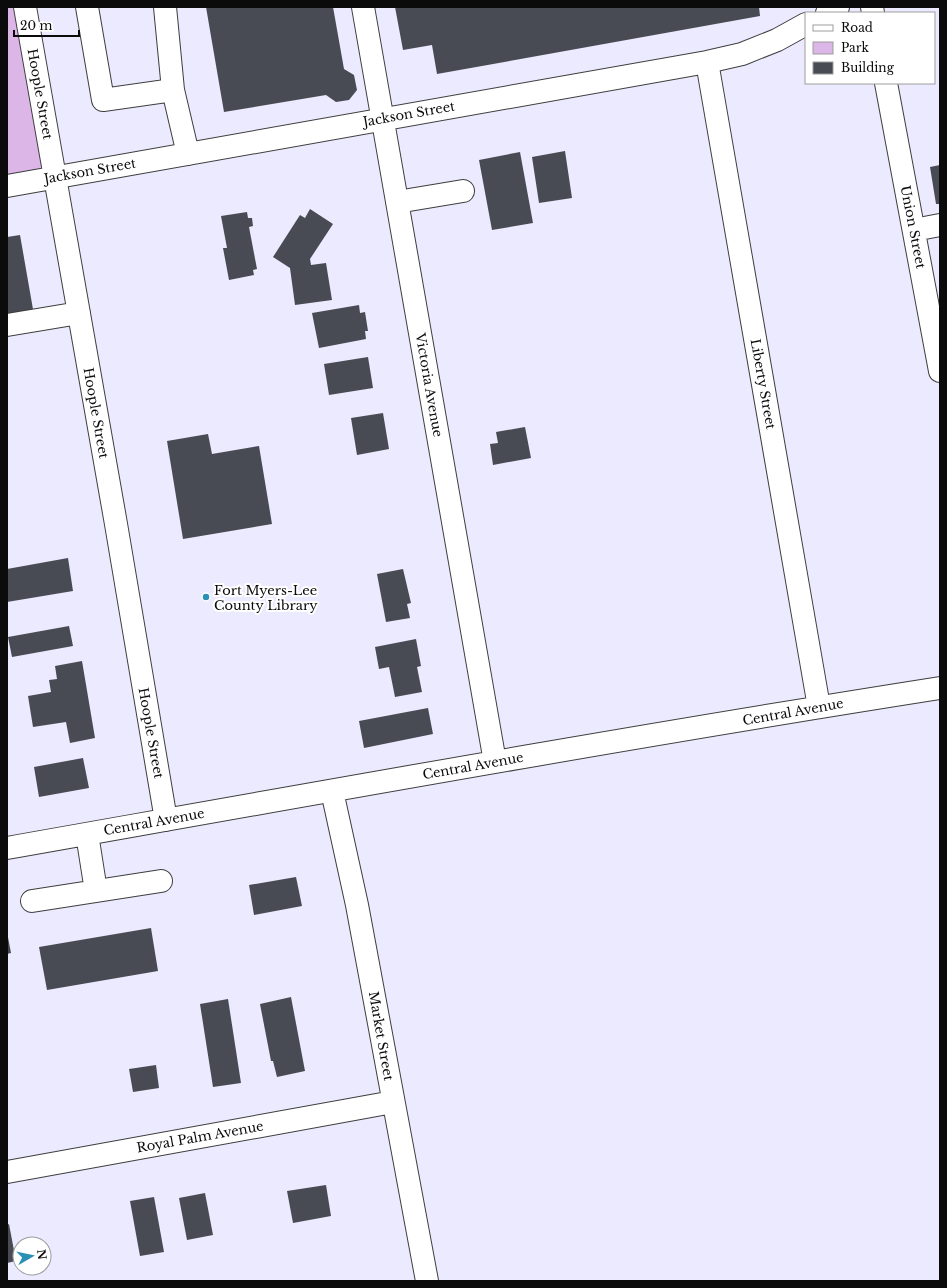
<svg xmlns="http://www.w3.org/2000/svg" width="947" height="1288" viewBox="0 0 947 1288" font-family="'Libre Baskerville',serif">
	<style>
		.green { fill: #dcb6e6 }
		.building { fill: #484b53 }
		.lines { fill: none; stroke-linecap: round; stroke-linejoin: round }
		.minor-casing { stroke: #3e3e3e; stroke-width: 24 }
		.minor { stroke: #fff; stroke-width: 22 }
		.poi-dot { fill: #2a91b5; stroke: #fff; stroke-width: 1.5 }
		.labels { text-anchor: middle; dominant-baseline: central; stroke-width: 4; stroke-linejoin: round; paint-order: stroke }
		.street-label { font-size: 13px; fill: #0b0b0b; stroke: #fff }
		.poi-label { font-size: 13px; fill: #0b0b0b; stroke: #fff; text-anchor: start }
	</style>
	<rect width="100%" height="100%" fill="#eceafe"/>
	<path class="green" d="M 7,7 L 19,7 L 47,172 L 7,179 Z"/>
	<path class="building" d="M 206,7 L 333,7 L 344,69 L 354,75 L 357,90 L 349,100 L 336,102 L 326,95 L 224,112 Z
		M 395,7 L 759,7 L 760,16 L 437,74 L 432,45 L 403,50 Z
		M 565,151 L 572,198 L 539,203 L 532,157 Z
		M 520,152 L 533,223 L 492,230 L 479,160 Z
		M 940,165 L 940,204 L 936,204 L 930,167 Z
		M 310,209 L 333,224 L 310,259 L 311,265 L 326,263 L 332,300 L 295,305 L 290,268 L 273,257 L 300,215 L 305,218 Z
		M 247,212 L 248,218 L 252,218 L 253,226 L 249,227 L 257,269 L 253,270 L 254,275 L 229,280 L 223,248 L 227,248 L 221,216 Z
		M 20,235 L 34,315 L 7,320 L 7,237 Z
		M 359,305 L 360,313 L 365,312 L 368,331 L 365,331 L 366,339 L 319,348 L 312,313 Z
		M 368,357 L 373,388 L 329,395 L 324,364 Z
		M 383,413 L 389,449 L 357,455 L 351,418 Z
		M 525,427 L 531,458 L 493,465 L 490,444 L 498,443 L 496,432 Z
		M 208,434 L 212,454 L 259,446 L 272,524 L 183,539 L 167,441 Z
		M 68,558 L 73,591 L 7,602 L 7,569 Z
		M 403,569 L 411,603 L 407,604 L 410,618 L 386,622 L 377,574 Z
		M 69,626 L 73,646 L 12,657 L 8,637 Z
		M 416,639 L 421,666 L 417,667 L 422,692 L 395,697 L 389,667 L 379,669 L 375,647 Z
		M 82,661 L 95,738 L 70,743 L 66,722 L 33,727 L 28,696 L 51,692 L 49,680 L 57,679 L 55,666 Z
		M 428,708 L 433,734 L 364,748 L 359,721 Z
		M 83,758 L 89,788 L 39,797 L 34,767 Z
		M 296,877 L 302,906 L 254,915 L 249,885 Z
		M 151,928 L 158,971 L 47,990 L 39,947 Z
		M 7,932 L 11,953 L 7,954 Z
		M 291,997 L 305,1071 L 277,1077 L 273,1061 L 271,1061 L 260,1004 Z
		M 228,999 L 241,1083 L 213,1087 L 200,1004 Z
		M 156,1065 L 159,1088 L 133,1092 L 129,1069 Z
		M 326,1185 L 331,1216 L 293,1223 L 287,1191 Z
		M 205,1193 L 213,1235 L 187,1240 L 179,1198 Z
		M 154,1197 L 164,1252 L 140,1256 L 130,1201 Z
		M 9,1224 L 16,1261 L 7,1263 L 7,1225 Z"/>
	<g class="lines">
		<g class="minor-casing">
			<path id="minor" d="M 25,7 L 116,524 L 166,820
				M 87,7 L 103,100 L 173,90 L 188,154
				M 165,7 L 173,90
				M 363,7 L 495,762
				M 872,7 L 873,13
				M 827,13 L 838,7
				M 707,62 L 819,707
				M 886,83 L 940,371
				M 7,186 L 707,62 L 742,54 L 777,40 L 806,24
				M 397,202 L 463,191
				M 914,230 L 940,225
				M 7,325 L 79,313
				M 332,791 L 357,905 L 427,1281
				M 87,834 L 96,891
				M 7,848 C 318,793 628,737 940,688
				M 32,901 L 161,881
				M 7,1172 L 393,1102"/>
		</g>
		<use href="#minor" class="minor"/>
	</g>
	<circle class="poi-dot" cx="206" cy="597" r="4"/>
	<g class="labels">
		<g class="street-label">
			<text transform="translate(40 94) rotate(80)">Hoople Street</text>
			<text transform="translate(409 114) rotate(-10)">Jackson Street</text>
			<text transform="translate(90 171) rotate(-10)">Jackson Street</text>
			<text transform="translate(913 227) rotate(79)">Union Street</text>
			<text transform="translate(763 384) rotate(80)">Liberty Street</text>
			<text transform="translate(429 385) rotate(80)">Victoria Avenue</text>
			<text transform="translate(96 413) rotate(80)">Hoople Street</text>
			<text transform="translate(793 712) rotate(-10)">Central Avenue</text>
			<text transform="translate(151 733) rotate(80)">Hoople Street</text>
			<text transform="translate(473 766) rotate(-10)">Central Avenue</text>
			<text transform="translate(154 822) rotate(-10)">Central Avenue</text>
			<text transform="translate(381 1036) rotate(80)">Market Street</text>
			<text transform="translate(200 1137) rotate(-10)">Royal Palm Avenue</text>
		</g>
		<g class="poi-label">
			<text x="214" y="590">Fort Myers-Lee<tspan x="214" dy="15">County Library</tspan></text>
		</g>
	</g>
	<rect width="947" height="1288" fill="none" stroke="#0b0b0b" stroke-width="16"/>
	<rect x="805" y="12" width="130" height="72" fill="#ffffff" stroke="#9d9d9d"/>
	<rect x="813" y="25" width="20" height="6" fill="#ffffff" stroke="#9d9d9d"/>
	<text x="841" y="32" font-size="12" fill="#0b0b0b">Road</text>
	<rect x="813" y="42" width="20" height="12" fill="#dcb6e6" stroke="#9d9d9d"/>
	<text x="841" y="52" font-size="12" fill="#0b0b0b">Park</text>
	<rect x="813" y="62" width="20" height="12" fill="#484b53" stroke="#9d9d9d"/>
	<text x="841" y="72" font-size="12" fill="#0b0b0b">Building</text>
	<g transform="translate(32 1256) rotate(81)"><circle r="19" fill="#ffffff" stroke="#9d9d9d"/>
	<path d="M0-3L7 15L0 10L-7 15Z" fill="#2a91b5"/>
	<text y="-6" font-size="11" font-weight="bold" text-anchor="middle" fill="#0b0b0b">N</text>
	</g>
	<path d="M14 30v6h65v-6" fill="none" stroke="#0b0b0b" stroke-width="2"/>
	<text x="20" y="30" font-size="12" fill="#0b0b0b" stroke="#ffffff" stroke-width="3" paint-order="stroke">20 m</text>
</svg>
